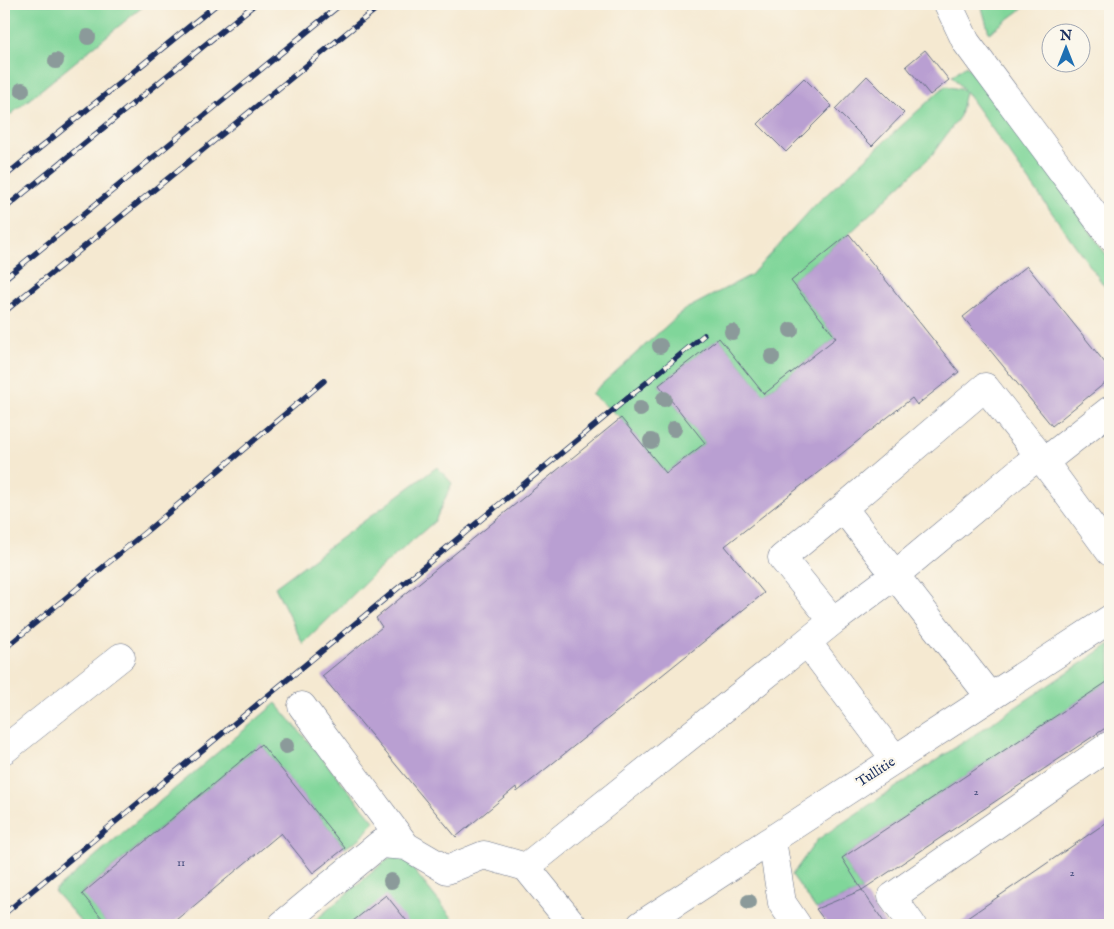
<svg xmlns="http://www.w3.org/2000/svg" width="1114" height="929" viewBox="0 0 1114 929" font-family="'IM FELL English',serif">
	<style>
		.green { fill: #80d69a; stroke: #4e827c }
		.building { fill: #b99fd2 }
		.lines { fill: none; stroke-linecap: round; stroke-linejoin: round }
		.minor-casing { stroke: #677086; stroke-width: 29 }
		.minor { stroke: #fff; stroke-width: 28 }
		.rail-casing { stroke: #1b2f5e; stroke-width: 5.5 }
		.rail { stroke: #fbf7ec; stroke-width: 4; stroke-dasharray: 11; stroke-linecap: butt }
		.tree { fill: #8b9a9a }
		.labels { text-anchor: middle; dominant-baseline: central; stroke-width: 4.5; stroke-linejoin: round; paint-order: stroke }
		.number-label { font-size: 11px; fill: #424b7b }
		.street-label { font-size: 14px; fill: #1b2f5e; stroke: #fbf7ec }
	</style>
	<rect width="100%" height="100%" fill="#fbf7ec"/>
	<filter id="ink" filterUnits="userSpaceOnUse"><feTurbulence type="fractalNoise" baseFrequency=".02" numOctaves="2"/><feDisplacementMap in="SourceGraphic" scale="10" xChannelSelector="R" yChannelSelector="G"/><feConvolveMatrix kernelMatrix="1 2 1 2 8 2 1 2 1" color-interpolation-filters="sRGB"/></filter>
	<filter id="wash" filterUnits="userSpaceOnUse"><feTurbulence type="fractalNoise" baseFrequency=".0096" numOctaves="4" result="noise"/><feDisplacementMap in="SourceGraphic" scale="20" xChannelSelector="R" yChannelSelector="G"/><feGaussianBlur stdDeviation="1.12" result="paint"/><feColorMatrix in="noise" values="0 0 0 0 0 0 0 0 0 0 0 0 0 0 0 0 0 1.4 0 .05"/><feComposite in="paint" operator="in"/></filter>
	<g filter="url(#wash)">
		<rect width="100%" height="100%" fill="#f5e9d1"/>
		<path class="green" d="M 4,4 L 146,4 L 4,120 Z
			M 981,4 L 1029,4 L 989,33 Z
			M 966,65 L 1033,149 L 1110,260 L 1110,294 L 965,91 L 960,116 L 931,156 L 849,234 L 791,281 L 836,338 L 764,394 L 719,338 L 659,385 L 705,443 L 666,473 L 621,418 L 591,394 L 684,310 L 751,275 L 816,204 L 945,86 L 964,90 L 952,76 Z
			M 437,467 L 452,483 L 435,521 L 377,571 L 303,644 L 275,587 Z
			M 1110,644 L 1110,680 L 842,858 L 862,890 L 816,909 L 792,875 L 817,840 Z
			M 276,703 L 374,821 L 362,837 L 345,848 L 261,744 L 82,893 L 108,925 L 84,925 L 54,891 Z
			M 399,852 L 458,925 L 314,925 L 312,923 L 383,863 Z"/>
		<g id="blocks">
			<path class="building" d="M 925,50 L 949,80 L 930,95 L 906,66 Z
				M 867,76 L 904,113 L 872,146 L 835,109 Z
				M 804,78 L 832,106 L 786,152 L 758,124 Z
				M 849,234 L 959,372 L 917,405 L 912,398 L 725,546 L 764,593 L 517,792 L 516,787 L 456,837 L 322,676 L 382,627 L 376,618 L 621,418 L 666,473 L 705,443 L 659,385 L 719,338 L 764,394 L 836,338 L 791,281 Z
				M 1027,266 L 1110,369 L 1110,379 L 1052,426 L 963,317 Z
				M 1110,680 L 1110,725 L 862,890 L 842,858 Z
				M 261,744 L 345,848 L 313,873 L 281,833 L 171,925 L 108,925 L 82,894 Z
				M 1110,820 L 1110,925 L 957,925 Z
				M 862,890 L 886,925 L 828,925 L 816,909 Z
				M 386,895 L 410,925 L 348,925 Z"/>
		</g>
	</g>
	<g filter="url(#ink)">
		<use href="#blocks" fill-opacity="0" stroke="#677086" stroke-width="1"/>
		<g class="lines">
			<g class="minor-casing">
				<path id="minor" d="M 948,4 L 966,42 L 1110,236
					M 1044,462 L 1110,410
					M 843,508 L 990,697
					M 833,621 L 782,558 L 843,508 L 985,387 L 1039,455
					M 302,706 L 406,846
					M 4,750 L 121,657
					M 895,759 L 807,642 L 833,621 L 895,575 L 1039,455 L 1110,552
					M 772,840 L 782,903 L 797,925
					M 526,867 L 807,642
					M 282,925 L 380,844 L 406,846 L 447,870 L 484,855 L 526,867 L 573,925
					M 641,925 L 1110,619
					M 912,925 L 892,897 L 1110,745"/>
			</g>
			<use href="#minor" class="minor"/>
			<g class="rail-casing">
				<path id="rail" d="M 4,177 L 217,4
					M 4,209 L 255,4
					M 4,279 L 341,4
					M 4,312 L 382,4
					M 4,649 L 160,520 L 324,381
					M 4,914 L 704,335"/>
			</g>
			<use href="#rail" class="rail"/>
		</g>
		<g class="tree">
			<circle cx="88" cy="37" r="8"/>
			<circle cx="56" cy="61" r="8"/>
			<circle cx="22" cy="90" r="8"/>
			<circle cx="791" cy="330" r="8"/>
			<circle cx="732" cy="332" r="8"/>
			<circle cx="660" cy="346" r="8"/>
			<circle cx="772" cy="357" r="8"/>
			<circle cx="664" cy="399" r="8"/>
			<circle cx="640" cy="409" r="8"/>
			<circle cx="674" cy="429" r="8"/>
			<circle cx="651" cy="441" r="8"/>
			<circle cx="286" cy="746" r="8"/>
			<circle cx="391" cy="881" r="8"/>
			<circle cx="749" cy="902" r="8"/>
		</g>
	</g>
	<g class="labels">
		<g class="number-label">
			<text x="976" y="792">2</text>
			<text x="181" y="863">11</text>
			<text x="1072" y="873">2</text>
		</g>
		<g class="street-label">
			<text transform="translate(876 772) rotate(-33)">Tullitie</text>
		</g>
	</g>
	<rect width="1114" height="929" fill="none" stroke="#fbf7ec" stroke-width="20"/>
	<g transform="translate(1066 48)"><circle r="24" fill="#fbf7ec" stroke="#a1a7b3"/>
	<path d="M0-4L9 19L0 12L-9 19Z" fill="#1f6fb2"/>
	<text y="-8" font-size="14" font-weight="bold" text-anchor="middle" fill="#1b2f5e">N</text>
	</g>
</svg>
